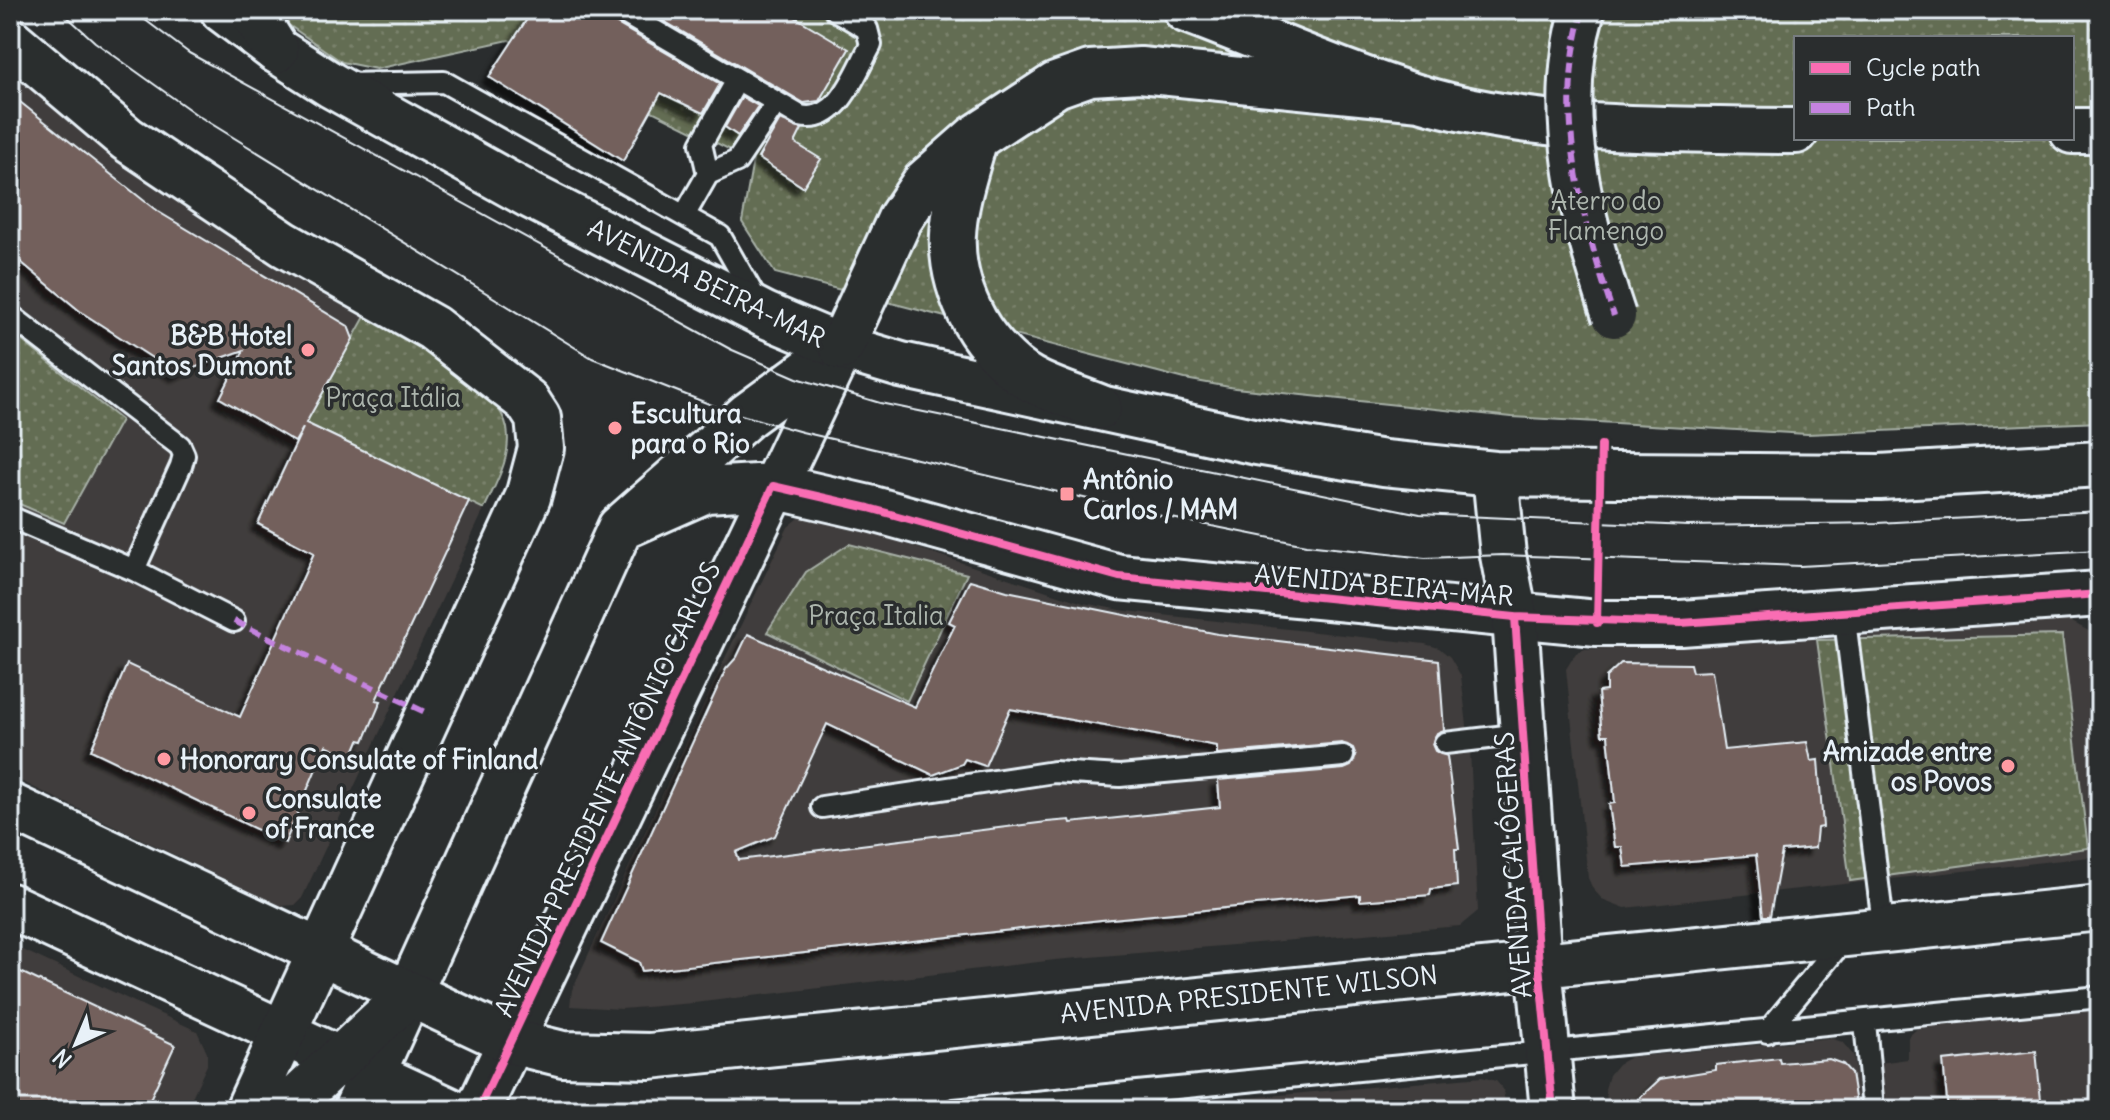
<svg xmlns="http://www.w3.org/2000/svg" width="2110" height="1120" viewBox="0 0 2110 1120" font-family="Delius,sans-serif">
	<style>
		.built { fill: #403d3c }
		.grass { fill: url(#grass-dots); stroke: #a6afa6; stroke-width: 2; fill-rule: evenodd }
		.building { fill: #73615c; stroke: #e8f1f8; stroke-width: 2; fill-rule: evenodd; filter: url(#shadow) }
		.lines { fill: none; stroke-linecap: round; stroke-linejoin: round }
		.lane-casing { stroke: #e8f1f8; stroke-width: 26 }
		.secondary-casing { stroke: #e8f1f8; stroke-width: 50 }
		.primary-casing { stroke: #e8f1f8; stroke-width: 50 }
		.highway-casing { stroke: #e8f1f8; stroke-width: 50 }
		.lane { stroke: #2a2d2e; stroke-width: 20 }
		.secondary { stroke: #2a2d2e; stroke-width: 44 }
		.primary { stroke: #2a2d2e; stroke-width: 44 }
		.highway { stroke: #2a2d2e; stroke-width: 44 }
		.tram { stroke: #e8f1f8; stroke-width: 2 }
		.street-bridge-casing { stroke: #e8f1f8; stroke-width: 48; stroke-linecap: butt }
		.street-bridge { stroke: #2a2d2e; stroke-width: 42 }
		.quiet { stroke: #c483df; stroke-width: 6; stroke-dasharray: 12 6; stroke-linecap: butt }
		.cycleway-casing { stroke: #2a2d2e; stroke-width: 13 }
		.cycleway { stroke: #f96db3; stroke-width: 8 }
		.poi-dot { fill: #ff9aa2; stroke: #2a2d2e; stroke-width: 3 }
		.labels { text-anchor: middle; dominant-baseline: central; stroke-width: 7; stroke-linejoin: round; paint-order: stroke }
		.park-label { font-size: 26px; fill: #adb6ae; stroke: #2a2d2e }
		.street-label { font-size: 26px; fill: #e8f1f8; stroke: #2a2d2e }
		.poi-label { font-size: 26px; font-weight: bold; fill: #e8f1f8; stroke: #2a2d2e; text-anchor: start }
	</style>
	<defs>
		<pattern id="grass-dots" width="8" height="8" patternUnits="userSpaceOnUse" patternTransform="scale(2)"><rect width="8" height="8" fill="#646d53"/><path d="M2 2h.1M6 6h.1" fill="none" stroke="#7a826c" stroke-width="1.8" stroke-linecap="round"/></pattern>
		<filter id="shadow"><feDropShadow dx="-7" dy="7" stdDeviation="2" flood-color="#0009"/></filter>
	</defs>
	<rect width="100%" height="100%" fill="#2a2d2e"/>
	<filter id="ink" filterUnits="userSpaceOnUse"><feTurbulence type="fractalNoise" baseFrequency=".0125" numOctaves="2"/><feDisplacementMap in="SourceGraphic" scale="16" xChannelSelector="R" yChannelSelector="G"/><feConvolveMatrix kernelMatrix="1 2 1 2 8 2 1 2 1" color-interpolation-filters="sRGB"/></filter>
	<g filter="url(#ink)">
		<path class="built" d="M 10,67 L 153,184 L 213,226 L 366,313 L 504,416 L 508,437 L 503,469 L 302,898 L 295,905 L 281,906 L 10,776 Z
			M 804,514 L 815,514 L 1083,603 L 1126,611 L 1425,644 L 1439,648 L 1450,657 L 1461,676 L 1470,750 L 1478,911 L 1460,926 L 1055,960 L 694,1003 L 622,1009 L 570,1006 L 572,990 L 726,656 L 788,527 Z
			M 2070,621 L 2100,637 L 2100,852 L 2090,857 L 1625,908 L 1602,899 L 1593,889 L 1588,878 L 1566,669 L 1576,653 L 1585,649 L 1767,642 Z
			M 10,944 L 197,1031 L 207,1053 L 207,1065 L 186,1110 L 10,1110 Z
			M 2100,1008 L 2100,1110 L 1883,1110 L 1879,1063 L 1908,1059 L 1908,1037 L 1920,1026 Z
			M 1830,1038 L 1842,1042 L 1854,1056 L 1859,1110 L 1609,1110 L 1605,1089 L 1609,1075 L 1618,1064 L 1631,1057 Z
			M 1482,1077 L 1496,1081 L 1503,1089 L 1506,1110 L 1112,1110 Z"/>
		<path class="grass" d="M 267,10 L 2100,10 L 2100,422 L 1807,434 L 1512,417 L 1235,388 L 1185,379 L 775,273 L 742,222 L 753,161 L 509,40 L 376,69 L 342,62 ZM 1796,38 L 2072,38 L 2072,138 L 1796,138 Z
			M 367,313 C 402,332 500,387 507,428 C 512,457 496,483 484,509 L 306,423 Z
			M 10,331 L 121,420 L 64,523 L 10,500 Z
			M 849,544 L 967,574 L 907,701 L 767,632 L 806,572 Z
			M 2062,635 L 2088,848 L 1850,881 L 1817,640 Z"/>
		<path class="building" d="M 533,10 L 606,10 L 612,21 L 720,84 L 703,113 L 661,93 L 623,161 L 489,77 Z
			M 645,10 L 783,10 L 849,49 L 819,101 L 804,103 Z
			M 10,94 L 157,211 L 348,326 L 353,339 L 306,423 L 469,501 L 376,700 L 381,701 L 364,741 L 359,740 L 352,757 L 326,745 L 285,843 L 91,750 L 127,664 L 240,717 L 314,553 L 258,524 L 303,428 L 295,442 L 220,398 L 244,350 L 177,374 L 81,312 L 10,253 Z
			M 742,97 L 758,106 L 738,136 L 725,127 Z
			M 780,120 L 802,129 L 795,143 L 821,159 L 803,187 L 758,158 Z
			M 970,580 L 1007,591 L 1218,634 L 1439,660 L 1444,730 L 1437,733 L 1432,744 L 1435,751 L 1447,756 L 1459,849 L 1455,849 L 1457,886 L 1431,889 L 1430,895 L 1360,901 L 1360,895 L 1101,920 L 642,971 L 639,962 L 601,943 L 726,669 L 737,657 L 748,634 L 915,707 L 955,625 L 949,622 ZM 1010,709 L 1217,746 L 1217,754 L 1342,743 L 1353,748 L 1356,756 L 1351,766 L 1344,769 L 1218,780 L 1220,807 L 1071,823 L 1070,820 L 1047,822 L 739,860 L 736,852 L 775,836 L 827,724 L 933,775 L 962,764 L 965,759 L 985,766 Z
			M 1621,663 L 1690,664 L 1692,672 L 1712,671 L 1724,750 L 1807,742 L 1811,761 L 1818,760 L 1823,827 L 1817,828 L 1815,848 L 1782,851 L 1770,916 L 1763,916 L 1756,855 L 1625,867 L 1622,847 L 1615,847 L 1609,804 L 1615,803 L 1608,735 L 1602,735 L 1598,692 L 1606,691 L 1606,677 Z
			M 10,967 L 175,1045 L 145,1110 L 10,1110 Z
			M 2036,1051 L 2042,1110 L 1948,1110 L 1943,1061 Z
			M 1779,1058 L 1780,1063 L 1829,1059 L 1843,1064 L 1851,1073 L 1857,1110 L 1627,1110 L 1660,1079 L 1716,1070 L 1716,1065 Z"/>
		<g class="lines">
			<g class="lane-casing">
				<path id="lane" d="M 619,10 L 800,116 C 839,125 855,73 871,45 L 867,29 L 835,10
					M 343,84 L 444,82 L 720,236 L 757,301
					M 708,174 L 701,144 L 737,80
					M 685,214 L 708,174 L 737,161 L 776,103
					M 10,315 L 180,446 L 184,455 L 181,466 L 134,570
					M 10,517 L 134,570 L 234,621
					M 1844,612 L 1884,932
					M 1445,743 L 1523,734
					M 822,807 L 1054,772 L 1120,776 L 1343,756
					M 1865,1022 L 1873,1110
					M 1767,1032 L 1846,937
					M 954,1110 L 2100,997"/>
			</g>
			<g class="secondary-casing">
				<path id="secondary" d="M 620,528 L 706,490 L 773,486 L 869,508 L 1119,577 L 1597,623 L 1681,623 L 2100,594
					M 10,906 L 449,1110
					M 356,1110 L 620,528 L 748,415 L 841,347
					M 478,1110 L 841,347"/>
			</g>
			<g class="primary-casing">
				<path id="primary" d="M 223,10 L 276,50 L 331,85 L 529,195 L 765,315 L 841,347 L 901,365 L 1257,442 L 1384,463 L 1495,474 L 1880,477 L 2100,464
					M 10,40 L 127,139 L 284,244 L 433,328 L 527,401 L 538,418 L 541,448 L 528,497 L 248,1110
					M 1495,474 L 1503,555 L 1515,617 L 1539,965 L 1553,1110
					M 10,806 L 510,1041 L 563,1054 L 650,1056 L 2100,908
					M 285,1110 L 409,994"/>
			</g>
			<g class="highway-casing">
				<path id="highway" d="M 251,10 L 276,50
					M 1186,10 C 1264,39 1341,74 1420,98 C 1538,133 1674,129 1796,131
					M 2072,131 L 2100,131
					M 975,138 C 955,208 937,253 975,322 C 987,343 1009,367 1030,379 C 1051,391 1077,398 1099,407
					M 841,347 L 900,219 L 925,182 L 975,138 L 1056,85 L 1090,73 L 1140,70 L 1421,98"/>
			</g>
			<use href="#lane" class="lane"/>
			<use href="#secondary" class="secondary"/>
			<use href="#primary" class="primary"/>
			<use href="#highway" class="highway"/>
			<path class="tram" d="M 60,10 L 95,42 L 197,115 L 592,358 L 727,411 L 802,432 L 1152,514 L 1306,545 L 1425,558 L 1503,555 L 1800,566 L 2100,550
				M 132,10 L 189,53 L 730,349 L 797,378 L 880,403 L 1420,514 L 1688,526 L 1877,523 L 2100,511"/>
			<g class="street-bridge-casing">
				<path id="street-bridge" d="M 1583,10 C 1553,112 1581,218 1614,316"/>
			</g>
			<use href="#street-bridge" class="street-bridge"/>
			<path class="quiet" d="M 1583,10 C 1553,112 1581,218 1614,316
				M 234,621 L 429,714"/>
			<g class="cycleway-casing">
				<path id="cycleway" d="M 1515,617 L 1539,965 L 1553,1110
					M 1597,623 L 1601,445
					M 478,1110 L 773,486 L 869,508 L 1119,577 L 1515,617 L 1681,623 L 2100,594"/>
			</g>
			<use href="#cycleway" class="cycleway"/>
		</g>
	</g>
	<g class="poi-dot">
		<circle cx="308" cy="350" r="8"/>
		<circle cx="615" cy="428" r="8"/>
		<rect x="1059" y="486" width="16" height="16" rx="4"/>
		<circle cx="164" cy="759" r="8"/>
		<circle cx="2008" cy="766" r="8"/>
		<circle cx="249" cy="813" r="8"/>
	</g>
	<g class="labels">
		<g class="park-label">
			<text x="1606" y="200">Aterro do<tspan x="1606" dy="30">Flamengo</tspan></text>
			<text x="393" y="397">Praça Itália</text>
			<text x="876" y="615">Praça Italia</text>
		</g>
		<g class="street-label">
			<text transform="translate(707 283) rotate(26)">AVENIDA BEIRA-MAR</text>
			<text transform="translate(1384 585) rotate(5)">AVENIDA BEIRA-MAR</text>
			<text transform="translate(607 789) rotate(-65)">AVENIDA PRESIDENTE ANTÔNIO CARLOS</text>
			<text transform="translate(1513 865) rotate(-94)">AVENIDA CALÓGERAS</text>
			<text transform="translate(1249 994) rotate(-6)">AVENIDA PRESIDENTE WILSON</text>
		</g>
		<g class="poi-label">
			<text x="292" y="335" text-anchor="end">B&amp;B Hotel<tspan x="292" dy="30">Santos Dumont</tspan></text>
			<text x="631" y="413">Escultura<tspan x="631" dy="30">para o Rio</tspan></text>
			<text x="1083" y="479">Antônio<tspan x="1083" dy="30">Carlos / MAM</tspan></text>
			<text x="1992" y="751" text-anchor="end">Amizade entre<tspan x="1992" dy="30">os Povos</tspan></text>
			<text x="180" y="759">Honorary Consulate of Finland</text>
			<text x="265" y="798">Consulate<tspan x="265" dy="30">of France</tspan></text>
		</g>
	</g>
	<rect width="2110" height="1120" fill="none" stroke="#2a2d2e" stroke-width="40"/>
	<rect x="20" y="20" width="2070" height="1080" fill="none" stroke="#e8f1f8" stroke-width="3" filter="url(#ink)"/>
	<rect x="1794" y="36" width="280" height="104" fill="#2a2d2e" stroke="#767b7f" stroke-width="2"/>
	<rect x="1810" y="62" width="40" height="12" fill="#f96db3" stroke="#767b7f" stroke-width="2"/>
	<text x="1866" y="76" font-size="24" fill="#e8f1f8">Cycle path</text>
	<rect x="1810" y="102" width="40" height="12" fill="#c483df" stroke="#767b7f" stroke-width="2"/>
	<text x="1866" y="116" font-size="24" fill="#e8f1f8">Path</text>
	<g transform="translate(76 1044) rotate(224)" stroke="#2a2d2e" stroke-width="6" paint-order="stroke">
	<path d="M0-6L14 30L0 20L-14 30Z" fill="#e8f1f8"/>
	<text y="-12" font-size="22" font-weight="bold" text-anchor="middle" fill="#e8f1f8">N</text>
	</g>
</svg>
